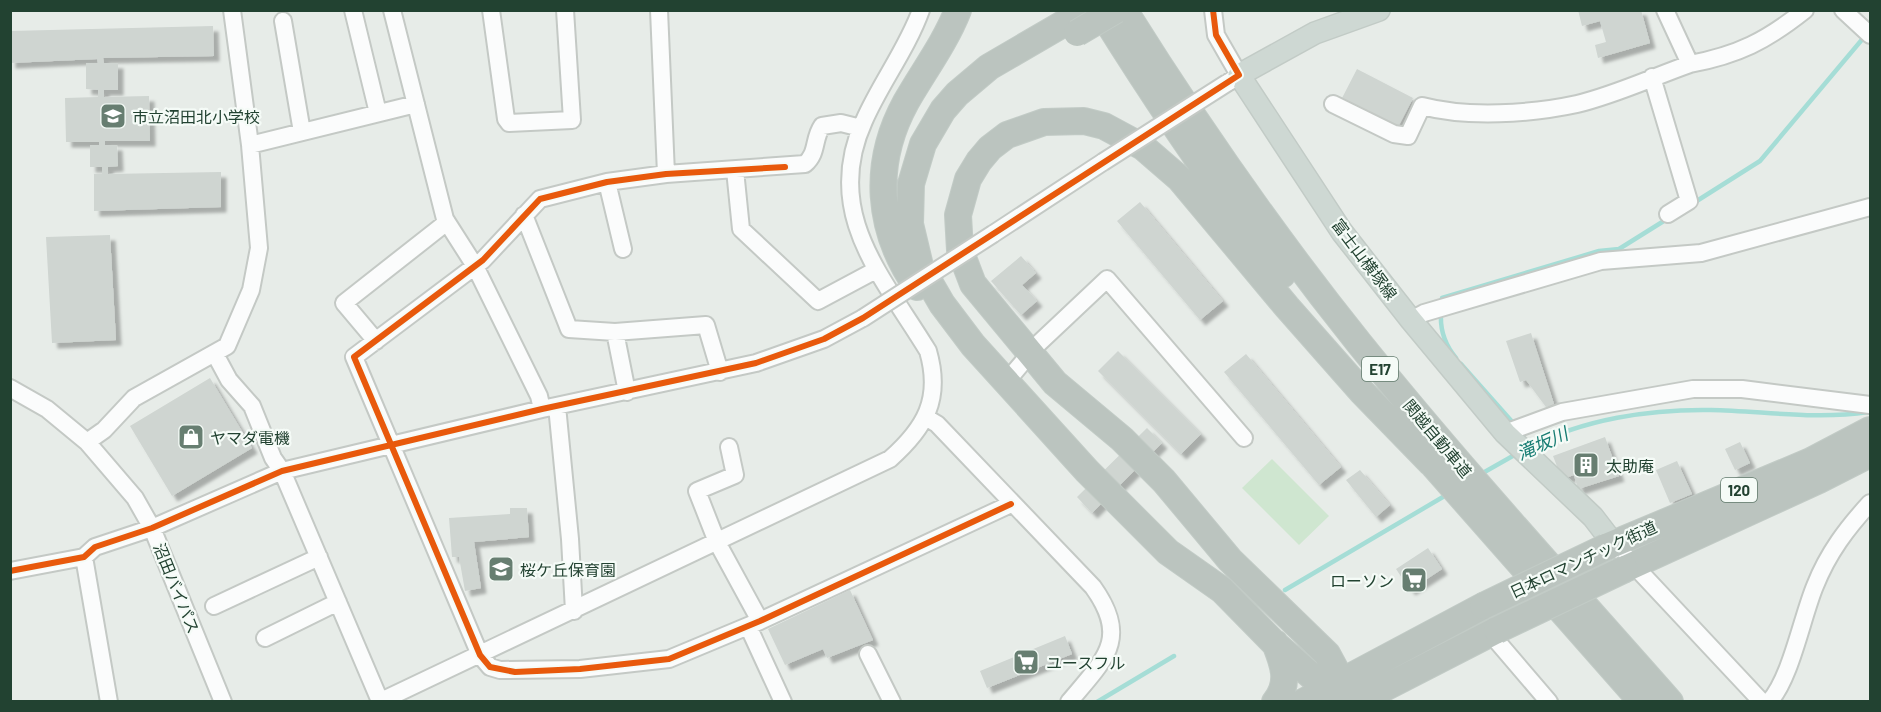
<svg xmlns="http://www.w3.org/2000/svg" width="1881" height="712" viewBox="0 0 1881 712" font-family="Barlow,'Noto Sans JP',sans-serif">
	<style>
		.green { fill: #cfe6d0 }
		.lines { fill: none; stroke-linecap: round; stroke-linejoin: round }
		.stream { stroke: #a5ddd6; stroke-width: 4.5 }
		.building { fill: #cfd5d1; filter: url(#shadow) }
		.minor-casing { stroke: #c4c9c5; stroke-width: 20 }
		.major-casing { stroke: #c2cbc6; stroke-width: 24 }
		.highway-casing { stroke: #c2cbc6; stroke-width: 28 }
		.minor { stroke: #fbfcfc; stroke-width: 16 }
		.major { stroke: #ced8d3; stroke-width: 21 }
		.highway { stroke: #bbc4bf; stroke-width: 26 }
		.minor-bridge-casing { stroke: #c4c9c5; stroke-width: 20; stroke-linecap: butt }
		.highway-bridge-casing { stroke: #c2cbc6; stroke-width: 28; stroke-linecap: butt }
		.minor-bridge { stroke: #fbfcfc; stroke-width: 16 }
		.highway-bridge { stroke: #bbc4bf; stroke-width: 26 }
		.cycleway-casing { stroke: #f5fbf7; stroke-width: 10 }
		.cycleway { stroke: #e8590c; stroke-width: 6 }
		.labels { text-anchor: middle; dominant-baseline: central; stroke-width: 4.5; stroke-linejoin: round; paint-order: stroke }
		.shield { fill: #f5fbf7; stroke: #617a6c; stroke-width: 1.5 }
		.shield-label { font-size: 15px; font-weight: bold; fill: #224231 }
		.poi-label { font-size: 16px; fill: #224231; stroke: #f5fbf7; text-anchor: start }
		.street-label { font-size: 16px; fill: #224231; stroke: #f5fbf7 }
		.water-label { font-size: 18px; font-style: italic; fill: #177d73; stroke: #f5fbf7 }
	</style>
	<defs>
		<filter id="shadow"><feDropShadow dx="5.5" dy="5.5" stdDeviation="1.5" flood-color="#0004"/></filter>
	</defs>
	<rect width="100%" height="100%" fill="#e7ece8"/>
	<path class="green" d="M 1272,459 L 1329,516 L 1299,545 L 1242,488 Z"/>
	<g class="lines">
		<path class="stream" d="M 1692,204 L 1760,161 L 1865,36
			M 1442,304 L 1442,298 L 1599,251 L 1619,249 L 1667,219
			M 1441,313 C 1440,329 1445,345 1456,358
			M 1461,364 L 1515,425
			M 1528,448 C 1583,419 1650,409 1711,410 C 1763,411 1816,420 1868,412
			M 1481,474 L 1518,453
			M 1285,590 L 1448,494
			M 1097,702 L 1174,656"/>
	</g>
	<path class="building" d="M 1578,10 L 1641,10 L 1650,43 L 1598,58 L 1595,45 L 1606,42 L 1600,21 L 1582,26 Z
		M 213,26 L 214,56 L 103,58 L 104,63 L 118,63 L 118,90 L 104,90 L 104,97 L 149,96 L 150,141 L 105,141 L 105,145 L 117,145 L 118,166 L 108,167 L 108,174 L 221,172 L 221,207 L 94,211 L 94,174 L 102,174 L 102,167 L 90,167 L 90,145 L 99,145 L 99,142 L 66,142 L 65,98 L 98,97 L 98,90 L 86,89 L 86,63 L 98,63 L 97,59 L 10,63 L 10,31 Z
		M 1357,69 L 1413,98 L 1397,129 L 1341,100 Z
		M 1140,202 L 1223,301 L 1200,320 L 1117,221 Z
		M 110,235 L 116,340 L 52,343 L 46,237 Z
		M 1021,256 L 1036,273 L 1022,285 L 1037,301 L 1021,315 L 991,281 Z
		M 1531,333 L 1554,404 L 1546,407 L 1526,380 L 1520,382 L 1506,341 Z
		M 1118,351 L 1201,434 L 1181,454 L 1098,371 Z
		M 1246,354 L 1341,467 L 1319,485 L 1224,372 Z
		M 210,378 L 252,448 L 172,496 L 130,426 Z
		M 1147,428 L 1162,443 L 1092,513 L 1077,497 Z
		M 1605,437 L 1619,476 L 1578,489 L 1574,475 L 1562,479 L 1553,456 Z
		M 1740,442 L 1750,463 L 1735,470 L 1725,449 Z
		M 1677,461 L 1692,494 L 1670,503 L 1656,470 Z
		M 1360,470 L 1390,505 L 1376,517 L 1346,480 Z
		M 510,508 L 527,508 L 529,537 L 474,542 L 481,588 L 465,591 L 459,557 L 452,557 L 449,518 L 510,514 Z
		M 1428,548 L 1442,569 L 1410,590 L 1396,569 Z
		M 850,590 L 873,640 L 827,658 L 823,649 L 785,665 L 768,629 Z
		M 1065,636 L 1072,654 L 987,688 L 980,671 Z"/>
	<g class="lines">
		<g class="minor-casing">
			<path id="minor" d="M 353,10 L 378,113
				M 392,10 L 445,219 L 475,266 L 539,396 L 542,409
				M 491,10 L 506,119 L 509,123 L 572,120 L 565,10
				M 659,10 L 666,174
				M 1213,10 L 1216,35 L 1239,75 L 1229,82
				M 1665,10 L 1690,64 C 1738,55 1766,41 1805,10
				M 1843,10 L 1870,35
				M 283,21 L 302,132
				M 1652,77 L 1689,201 L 1668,214
				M 1333,104 L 1394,134 L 1408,136 L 1422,106 C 1467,118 1531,114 1577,104 C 1615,95 1653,77 1690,64
				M 861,128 L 841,123 L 822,126 C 813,139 818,153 805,164 L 666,174 L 607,182 L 540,199 L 483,260 L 354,357 L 480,655 L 490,667 L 500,670 L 580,669 L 669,659 L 760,621 L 1011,504
				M 250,145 L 416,104
				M 735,170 L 741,229 L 818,301 L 876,270
				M 607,182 L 623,249
				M 524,215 L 569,329 L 615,332 L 706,325 L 720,372
				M 993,234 L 1103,162
				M 1411,320 L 1424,313 L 1601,261 L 1701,253 L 1870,207
				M 615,332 L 627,392
				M 376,341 L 344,303 L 447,222
				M 215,354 L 229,380 L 252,406 L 273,458 L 282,471 L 380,701
				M 1007,381 L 1038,344 L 1107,279 L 1244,438
				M 10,388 L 47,409 L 87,442 L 135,498 L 152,528 L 223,702
				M 557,406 L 570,539 L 574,611
				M 927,418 L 937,424 L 1093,587 C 1130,639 1105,659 1069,702
				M 1505,433 L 1562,412 L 1693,389 L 1742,389 L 1870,405
				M 87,442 L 104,430 L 134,398 L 227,346 L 251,290 L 259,248 L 250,145 L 232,10
				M 729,447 L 735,475 L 697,491 L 717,542 L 760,621
				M 1613,543 L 1762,702
				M 84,557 L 109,702
				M 10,571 L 84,557 L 95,547 L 152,528 L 282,471 L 542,409 L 756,363 L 824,339 L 863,318
				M 214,606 L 319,557
				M 748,626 L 783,702
				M 1490,633 L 1549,702
				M 265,638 L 338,602
				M 868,654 L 892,702
				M 379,702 L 890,459 C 925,428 942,399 928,351 C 883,277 822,213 864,121 C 880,84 907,49 921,10
				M 1769,702 C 1791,678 1802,617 1815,586 C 1828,553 1847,528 1870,503"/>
		</g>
		<g class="major-casing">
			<path id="major" d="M 1379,10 L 1315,33 L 1239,75 L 1342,232 L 1411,320 L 1505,433 L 1593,517 L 1613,543"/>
		</g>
		<g class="highway-casing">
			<path id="highway" d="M 1087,10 L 989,67 L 957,94 L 943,110 L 923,144 L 911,184 L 910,224 L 920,266 L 942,304 L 973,345 L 1087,471 L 1168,552 L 1222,590 L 1274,643 L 1341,702
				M 1100,10 C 1157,102 1217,190 1282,275
				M 1124,10 C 1196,125 1274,237 1359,343 C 1458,466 1565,583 1670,702
				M 917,287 C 877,230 872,164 906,102 C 923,72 945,43 958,10
				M 1420,450 L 1642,702
				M 1606,547 L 1811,461 L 1870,430
				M 1625,569 L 1819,480 L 1870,454
				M 1275,643 C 1283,663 1291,683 1275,702
				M 1303,702 L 1483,606
				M 1346,702 L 1341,680 L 1327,654 L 1230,560 L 1164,481 L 1122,439 L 1055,383 L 973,284 L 960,250 L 958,215 L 968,179 L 979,161 L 990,148 L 1007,135 L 1044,122 L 1084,121 L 1104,126 L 1143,147 L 1180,179 L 1287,307 L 1362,392 L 1431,463
				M 1357,702 L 1497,630"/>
		</g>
		<use href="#minor" class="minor"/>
		<use href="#major" class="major"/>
		<use href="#highway" class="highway"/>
		<g class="minor-bridge-casing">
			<path id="minor-bridge" d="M 1103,162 L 1227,83
				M 863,318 L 993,234"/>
		</g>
		<g class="highway-bridge-casing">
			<path id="highway-bridge" d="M 1077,33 L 1116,10
				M 1483,606 L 1606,547
				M 1497,630 L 1625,569"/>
		</g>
		<use href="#minor-bridge" class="minor-bridge"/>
		<use href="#highway-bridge" class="highway-bridge"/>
		<g class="cycleway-casing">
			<path id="cycleway" d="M 785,167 L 666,174 L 607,182 L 540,199 L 483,260 L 354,357 L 480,655 L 490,667 L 515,672 L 580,669 L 669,659 L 760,621 L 1011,504
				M 10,571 L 84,557 L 95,547 L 152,528 L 282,471 L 542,409 L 756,363 L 824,339 L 863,318 L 1239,75 L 1216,35 L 1213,10"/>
		</g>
		<use href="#cycleway" class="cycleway"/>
	</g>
	<defs>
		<g id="school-square" transform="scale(1.35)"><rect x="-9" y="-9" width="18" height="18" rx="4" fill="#677e71" stroke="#f5fbf7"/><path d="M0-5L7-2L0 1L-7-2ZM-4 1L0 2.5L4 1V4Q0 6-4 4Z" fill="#fff"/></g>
		<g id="shop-square" transform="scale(1.35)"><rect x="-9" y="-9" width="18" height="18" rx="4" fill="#677e71" stroke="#f5fbf7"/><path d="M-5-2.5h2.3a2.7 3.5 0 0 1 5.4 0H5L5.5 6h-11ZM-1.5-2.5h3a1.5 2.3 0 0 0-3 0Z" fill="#fff"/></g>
		<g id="building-square" transform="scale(1.35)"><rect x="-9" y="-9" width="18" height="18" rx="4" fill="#677e71" stroke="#f5fbf7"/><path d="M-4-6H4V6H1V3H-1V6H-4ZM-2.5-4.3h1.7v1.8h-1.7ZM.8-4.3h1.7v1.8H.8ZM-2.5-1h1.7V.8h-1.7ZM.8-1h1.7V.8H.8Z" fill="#fff"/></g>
		<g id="supermarket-square" transform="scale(1.35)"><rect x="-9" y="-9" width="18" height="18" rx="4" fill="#677e71" stroke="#f5fbf7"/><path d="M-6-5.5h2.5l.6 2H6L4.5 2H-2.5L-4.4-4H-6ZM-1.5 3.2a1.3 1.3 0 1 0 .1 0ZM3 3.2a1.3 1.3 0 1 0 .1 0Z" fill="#fff"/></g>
	</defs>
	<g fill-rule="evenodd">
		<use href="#school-square" x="113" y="116"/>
		<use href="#shop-square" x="191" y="437"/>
		<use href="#building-square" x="1586" y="465"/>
		<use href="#school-square" x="501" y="569"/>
		<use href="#supermarket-square" x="1414" y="580"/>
		<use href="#supermarket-square" x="1026" y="662"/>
	</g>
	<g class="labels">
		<g class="shield">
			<rect x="1362" y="357" width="36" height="24" rx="4.5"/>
			<rect x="1721" y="478" width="36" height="24" rx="4.5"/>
		</g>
		<g class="shield-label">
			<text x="1380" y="369">E17</text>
			<text x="1739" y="490">120</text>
		</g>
		<g class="poi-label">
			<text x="132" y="116">市立沼田北小学校</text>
			<text x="210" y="437">ヤマダ電機</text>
			<text x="1606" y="465">太助庵</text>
			<text x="520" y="569">桜ケ丘保育園</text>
			<text x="1394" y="580" text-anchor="end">ローソン</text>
			<text x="1046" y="662">ユースフル</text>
		</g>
		<g class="street-label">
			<text transform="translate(1365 259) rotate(53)">富士山横塚線</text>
			<text transform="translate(1438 438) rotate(50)">関越自動車道</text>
			<text transform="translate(1583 559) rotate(-25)">日本ロマンチック街道</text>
			<text transform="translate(177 588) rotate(68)">沼田バイパス</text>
		</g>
		<g class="water-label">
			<text transform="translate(1542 443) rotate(-24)">滝坂川</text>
		</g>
	</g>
	<rect width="1881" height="712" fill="none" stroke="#224231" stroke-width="24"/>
</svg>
